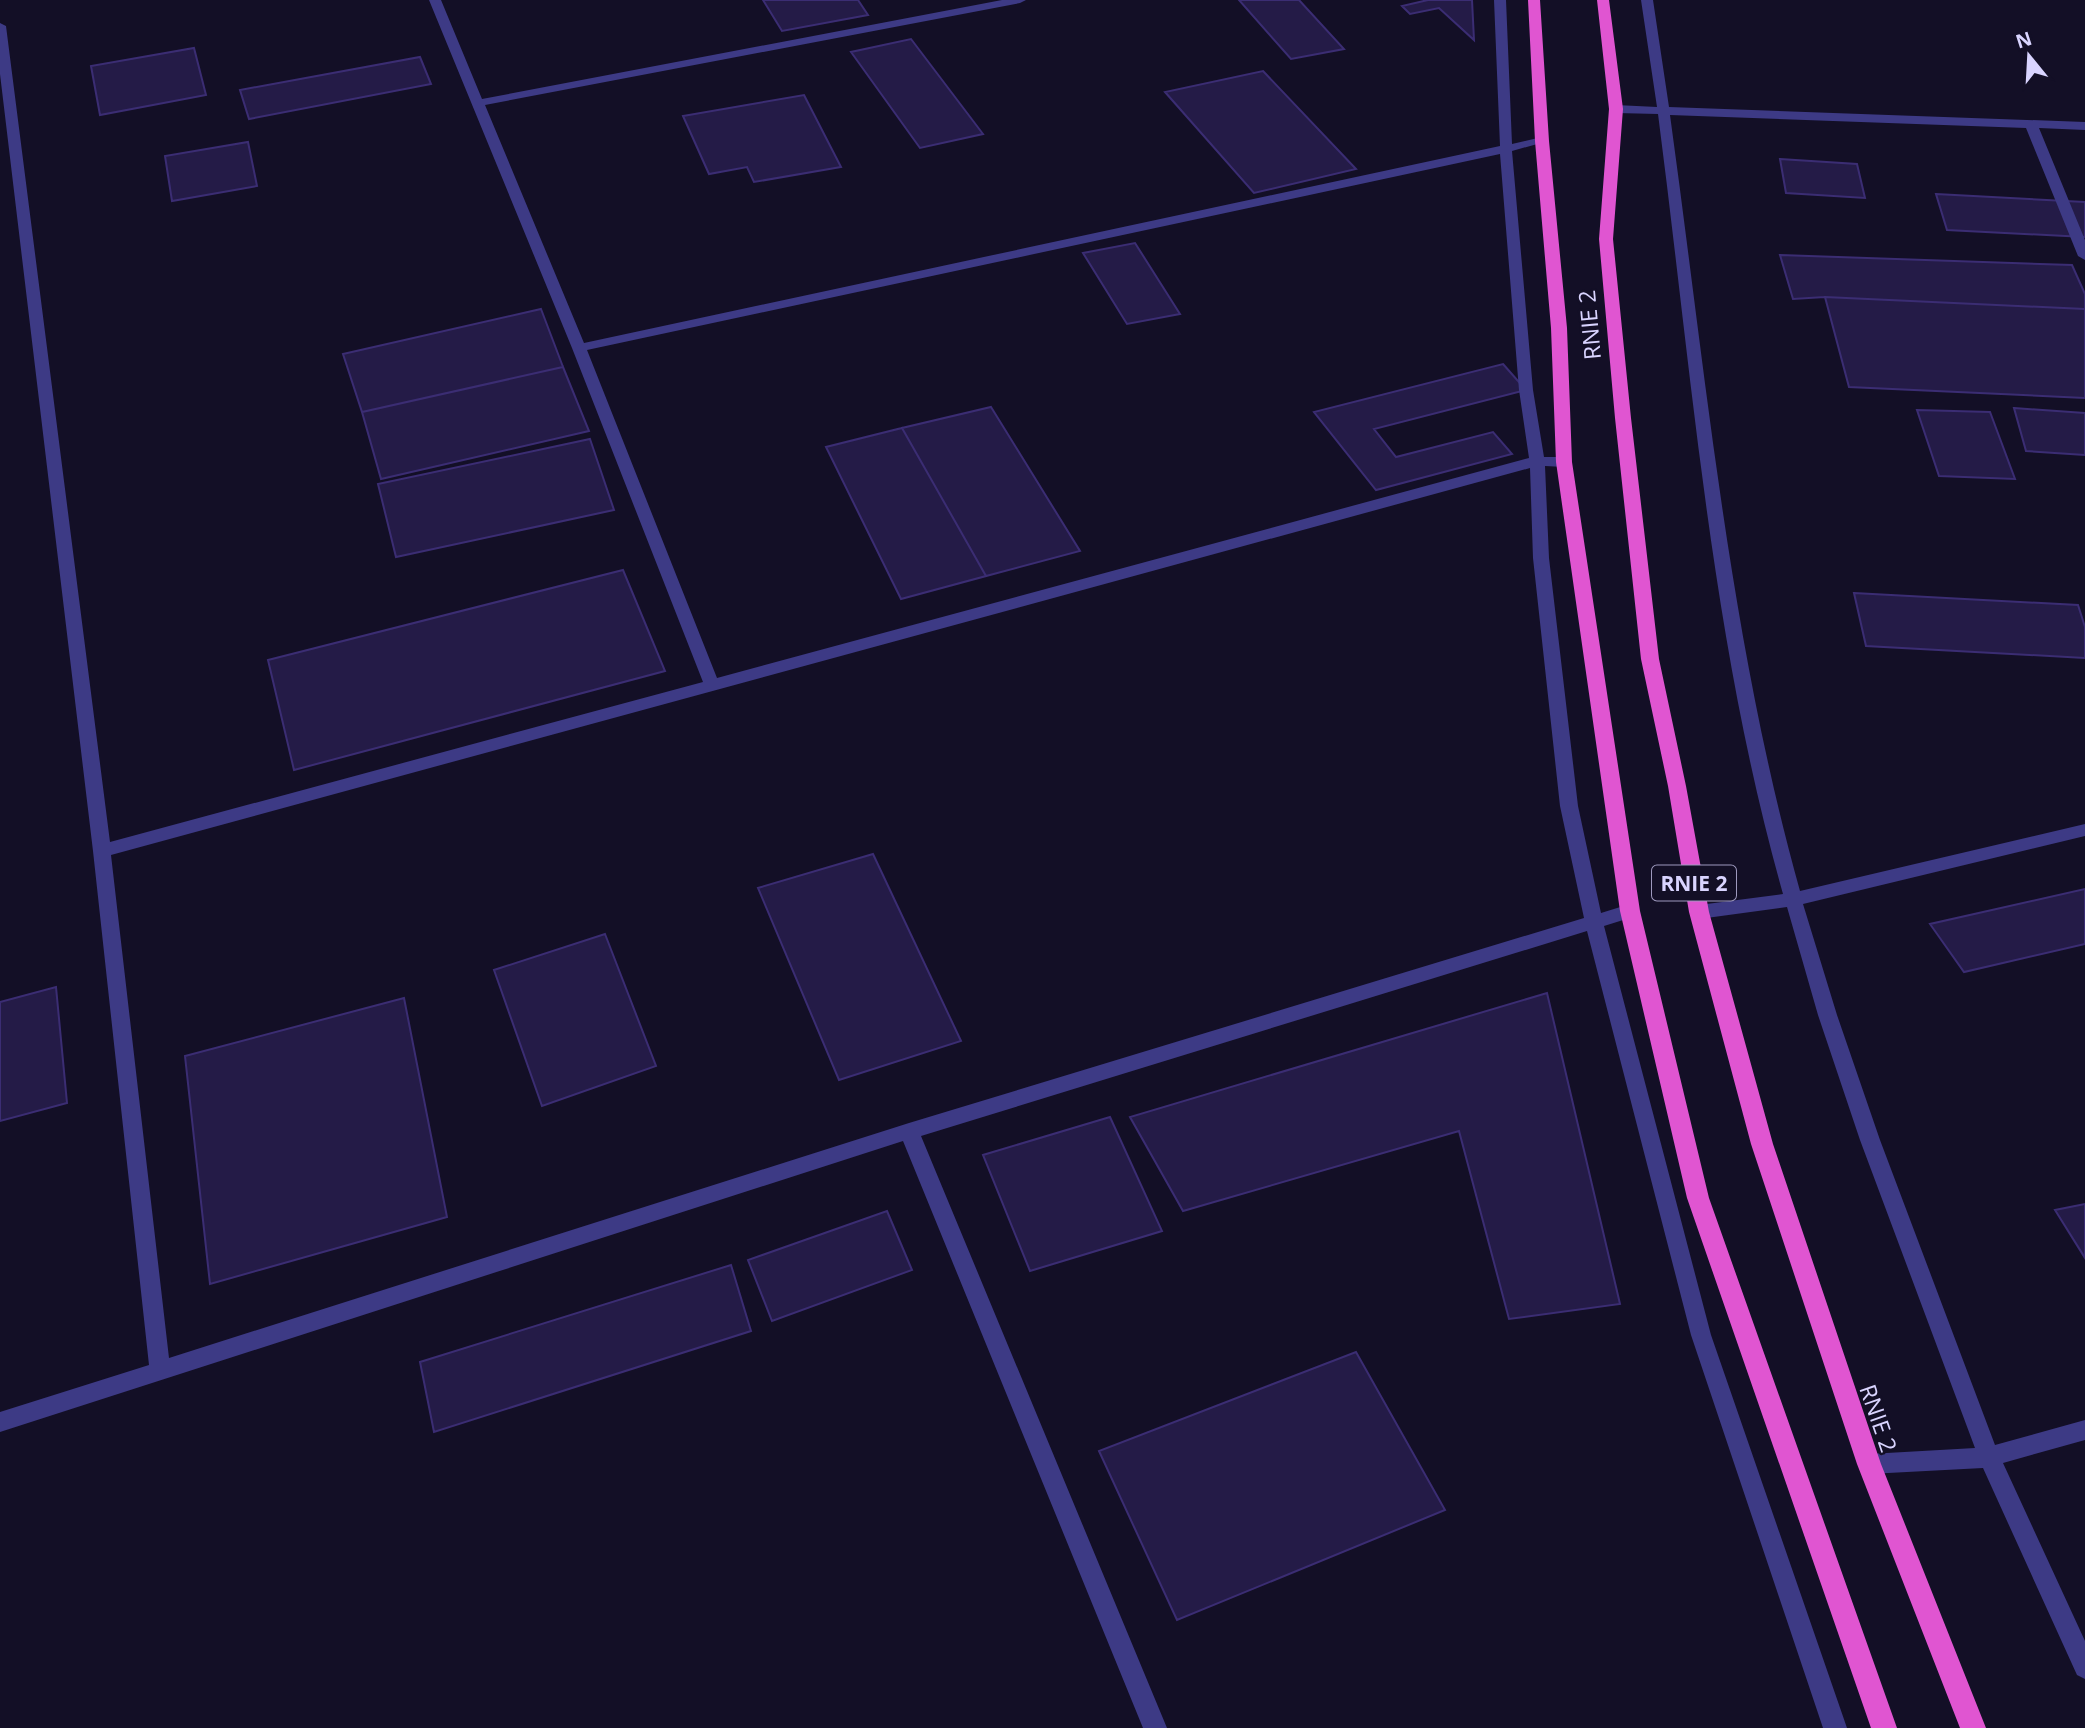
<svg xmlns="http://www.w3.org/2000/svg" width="2085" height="1728" viewBox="0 0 2085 1728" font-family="'Open Sans',sans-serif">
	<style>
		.building { fill: #241b47; stroke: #3b2d73; stroke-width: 2 }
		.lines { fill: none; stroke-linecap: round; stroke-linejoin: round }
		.minor { fill: #3d3a85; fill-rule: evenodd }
		.trunk { fill: #e055d1; fill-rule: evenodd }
		.labels { text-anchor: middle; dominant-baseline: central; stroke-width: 5; stroke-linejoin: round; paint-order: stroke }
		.shield { fill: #130f26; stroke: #9e99be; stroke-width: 2 }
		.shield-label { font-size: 21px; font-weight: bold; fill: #d9d4ff }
		.street-label { font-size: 23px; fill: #d9d4ff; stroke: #130f26 }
	</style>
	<rect width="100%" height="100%" fill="#130f26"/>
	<path class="building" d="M 763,0 L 858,0 L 868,15 L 782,31 Z
		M 1239,0 L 1299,0 L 1344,49 L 1291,59 Z
		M 1428,0 L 1472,0 L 1474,40 L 1439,8 L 1410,14 L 1402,6 Z
		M 911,39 L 983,134 L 920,148 L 851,52 Z
		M 194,48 L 206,95 L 100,115 L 91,66 Z
		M 420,57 L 431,84 L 249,119 L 240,90 Z
		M 1263,71 L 1356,169 L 1254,193 L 1165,92 Z
		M 804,95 L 841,167 L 754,182 L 747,167 L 709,174 L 683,116 Z
		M 248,142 L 257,186 L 172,201 L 165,156 Z
		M 1780,159 L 1857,164 L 1865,198 L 1786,193 Z
		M 1936,194 L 2085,202 L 2085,237 L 1947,230 Z
		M 1135,243 L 1180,314 L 1127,324 L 1083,253 Z
		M 1780,255 L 2072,265 L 2085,294 L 2085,309 L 1825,297 L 1793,299 Z
		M 1825,297 L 2085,309 L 2085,398 L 1849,387 Z
		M 541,309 L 563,367 L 362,412 L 343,354 Z
		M 1503,364 L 1526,390 L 1374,429 L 1396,457 L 1493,432 L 1512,454 L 1376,490 L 1314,412 Z
		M 563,367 L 589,431 L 381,479 L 362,412 Z
		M 991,407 L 1080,551 L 986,576 L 902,428 Z
		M 2014,408 L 2085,413 L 2085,455 L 2026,451 Z
		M 1917,410 L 1990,412 L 2015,479 L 1939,476 Z
		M 902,428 L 986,576 L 901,599 L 826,447 Z
		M 590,439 L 614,510 L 396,557 L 378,484 Z
		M 623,570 L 665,671 L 294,770 L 268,660 Z
		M 1854,593 L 2078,605 L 2085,627 L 2085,658 L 1866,646 Z
		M 873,854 L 961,1041 L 839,1080 L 758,888 Z
		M 2085,889 L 2085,944 L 1964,972 L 1930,924 Z
		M 605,934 L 656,1066 L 542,1106 L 494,970 Z
		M 56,987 L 67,1103 L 0,1121 L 0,1002 Z
		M 1547,993 L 1620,1304 L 1509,1319 L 1459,1131 L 1183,1211 L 1130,1117 Z
		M 404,998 L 447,1217 L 210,1284 L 185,1056 Z
		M 1110,1117 L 1162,1231 L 1030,1271 L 983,1155 Z
		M 2085,1204 L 2085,1258 L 2055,1210 Z
		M 887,1211 L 912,1270 L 772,1321 L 748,1260 Z
		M 731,1265 L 751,1331 L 434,1432 L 420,1362 Z
		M 1356,1352 L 1445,1510 L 1177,1620 L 1099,1451 Z"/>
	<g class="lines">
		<path class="minor" d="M 429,0 L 441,0 L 482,99 L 1002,0 L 1026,0 L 1020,3 L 485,105 L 584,343 L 1500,146 L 1494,0 L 1506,0 L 1512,144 L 1542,137 L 1548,141 L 1512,151 L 1533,390 L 1544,457 L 1564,457 L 1571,462 L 1564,467 L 1545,466 L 1549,558 L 1578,806 L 1601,913 L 1630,904 L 1636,906 L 1639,911 L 1636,916 L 1604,926 L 1711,1335 L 1847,1728 L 1823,1728 L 1691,1335 L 1587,931 L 921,1136 L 1167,1728 L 1143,1728 L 903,1141 L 0,1432 L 0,1412 L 149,1365 L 93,851 L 0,74 L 0,23 L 6,26 L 110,842 L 703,682 L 572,348 ZM 1500,154 L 1519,390 L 1529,458 L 717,678 L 587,350 ZM 1530,468 L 1533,558 L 1560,806 L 1584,918 L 909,1123 L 169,1358 L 111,855 Z
			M 1641,0 L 1653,0 L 1669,107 L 2085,122 L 2085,130 L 2039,128 L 2085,240 L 2085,260 L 2078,256 L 2026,128 L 1670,115 C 1706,375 1729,637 1800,891 L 2085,824 L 2085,836 L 1803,904 L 1837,1015 L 1880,1140 L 1995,1445 L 2085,1420 L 2085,1440 L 2003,1463 L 2085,1641 L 2085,1679 L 2077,1675 L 1983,1468 L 1869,1474 L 1861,1471 L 1858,1464 L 1861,1457 L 1869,1454 L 1975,1448 L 1860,1140 L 1818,1015 L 1787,907 L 1699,919 L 1693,917 L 1690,912 L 1693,907 L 1699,905 L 1783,894 C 1711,640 1692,375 1658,114 L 1616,113 L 1610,109 L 1616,105 L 1657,107 Z"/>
		<path class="trunk" d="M 1528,0 L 1540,0 L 1549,141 L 1567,328 L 1572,462 L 1640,911 L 1709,1198 L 1897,1728 L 1871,1728 L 1687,1198 L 1620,911 L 1556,462 L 1551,328 L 1535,141 Z
			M 1597,0 L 1609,0 L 1623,109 L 1613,239 L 1631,418 L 1659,659 L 1686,786 L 1709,912 L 1773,1144 L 1881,1464 L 1986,1728 L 1960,1728 L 1857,1464 L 1751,1144 L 1689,912 L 1668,786 L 1641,659 L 1615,418 L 1599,239 L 1609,109 Z"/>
	</g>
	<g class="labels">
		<rect class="shield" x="1652" y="865.5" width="84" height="35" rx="5"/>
		<g class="shield-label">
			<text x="1694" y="883">RNIE 2</text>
		</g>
		<g class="street-label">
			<text transform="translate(1589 325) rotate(-95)">RNIE 2</text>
			<text transform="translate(1879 1418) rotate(71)">RNIE 2</text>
		</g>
	</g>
	<g transform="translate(2029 56) rotate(342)" stroke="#130f26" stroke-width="5" paint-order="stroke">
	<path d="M0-5L12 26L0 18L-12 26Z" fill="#d9d4ff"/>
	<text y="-10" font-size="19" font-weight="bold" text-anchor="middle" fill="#d9d4ff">N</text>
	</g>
</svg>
